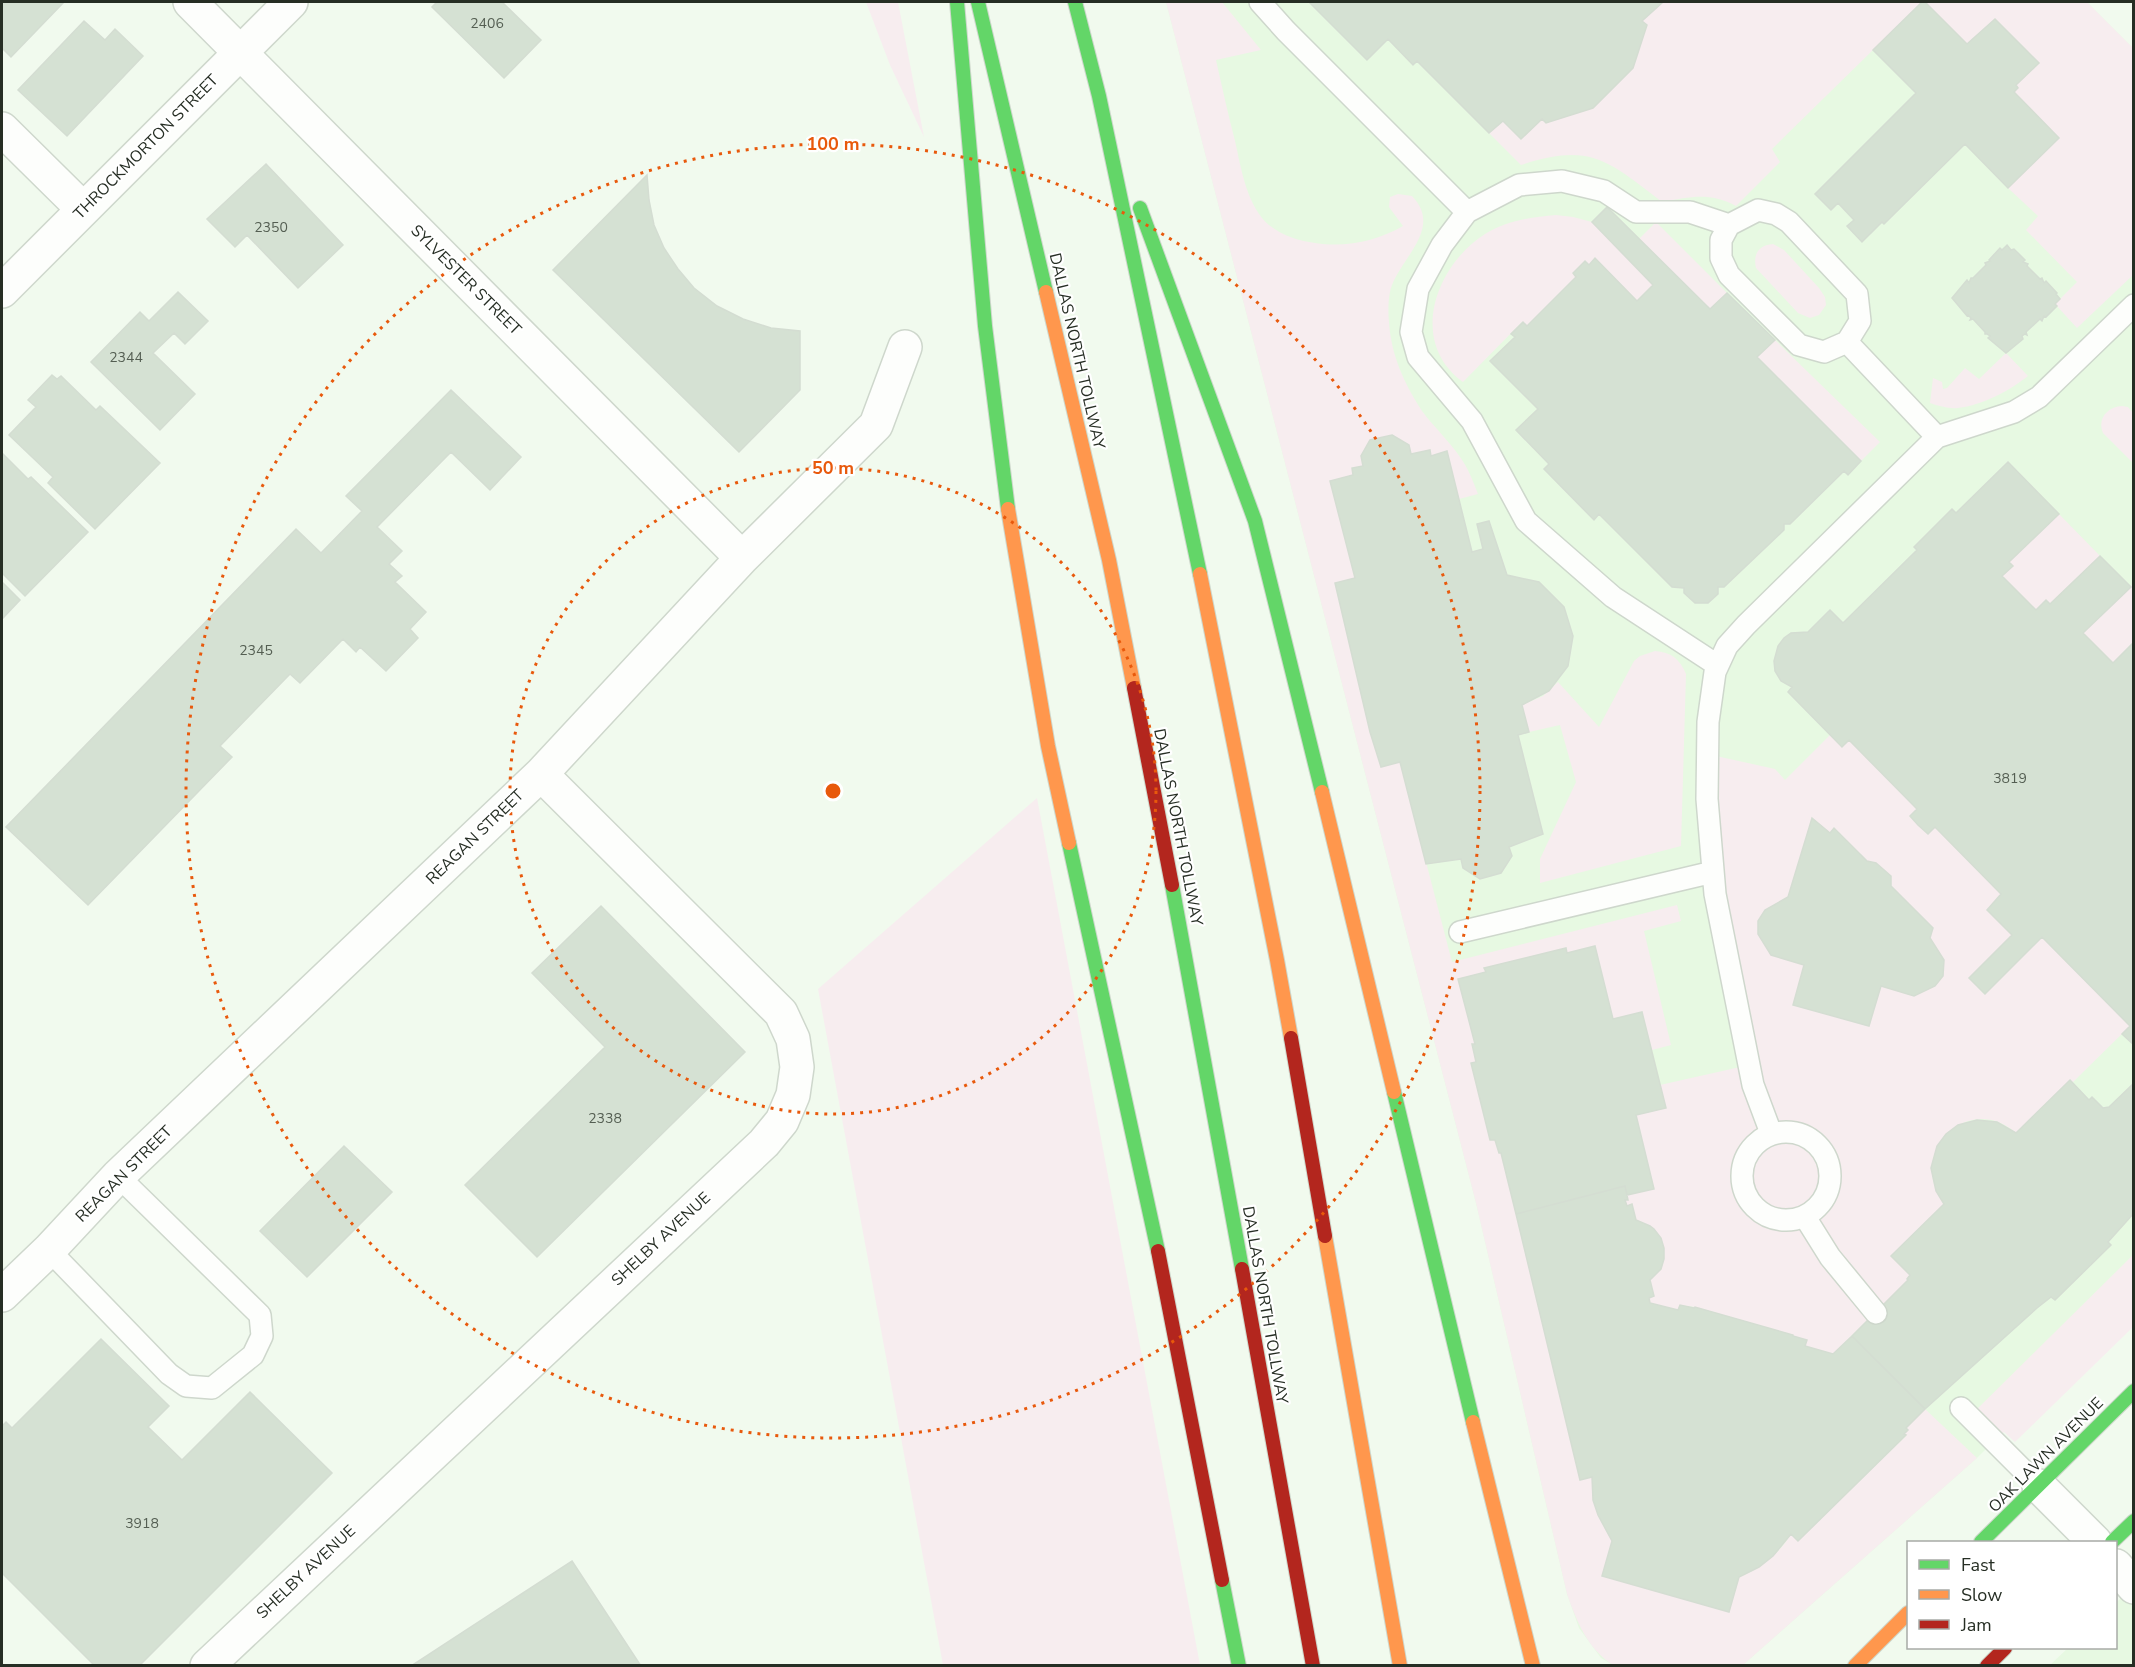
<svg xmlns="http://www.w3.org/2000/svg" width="2135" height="1667" viewBox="0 0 2135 1667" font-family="'Nunito Sans',sans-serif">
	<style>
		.built { fill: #e7f9e2 }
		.green { fill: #f7edef }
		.building { fill: #d5e1d3; stroke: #d4ddd2; stroke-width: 1.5 }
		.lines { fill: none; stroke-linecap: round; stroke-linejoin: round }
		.lane-casing { stroke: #ced7cc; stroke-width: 24 }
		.street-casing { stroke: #ced7cc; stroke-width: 36 }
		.fast-casing { stroke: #ced7cc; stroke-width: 16 }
		.slow-casing { stroke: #ced7cc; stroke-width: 16 }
		.jam-casing { stroke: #ced7cc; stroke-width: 16 }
		.lane { stroke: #fdfefc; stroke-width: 21 }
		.street { stroke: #fdfefc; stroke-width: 33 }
		.fast { stroke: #63d668; stroke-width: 14 }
		.slow { stroke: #ff974d; stroke-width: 14 }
		.jam { stroke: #b3261e; stroke-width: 14 }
		.ring { fill: none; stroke: #e8590c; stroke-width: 3; stroke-dasharray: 3 6 }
		.labels { text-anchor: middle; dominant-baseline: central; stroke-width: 4.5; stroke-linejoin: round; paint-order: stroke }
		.number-label { font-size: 14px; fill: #545e52 }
		.street-label { font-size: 16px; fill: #262e24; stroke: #fff }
		.centre { fill: #e8590c; stroke: #fff; stroke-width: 3 }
		.ring-label { font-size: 18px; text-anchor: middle; font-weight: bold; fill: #e8590c; stroke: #fff; stroke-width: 4.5; stroke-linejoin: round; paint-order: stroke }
	</style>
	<rect width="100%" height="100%" fill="#f1faee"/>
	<path class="built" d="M 1166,2 L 2087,2 L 2133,48 L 2133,1302 L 1977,1458 L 1743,1665 L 1613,1665 L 1601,1658 L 1579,1628 L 1567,1594 L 1476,1203 Z
		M 2133,1585 L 2133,1665 L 2049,1666 L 2068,1648 L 2116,1648 L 2116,1603 Z"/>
	<path class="green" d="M 866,2 L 898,2 L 924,137 L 890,65 Z
		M 1166,2 L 1222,2 L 1261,50 L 1216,60 C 1222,87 1228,114 1235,141 C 1241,167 1245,196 1262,218 C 1274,233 1297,241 1315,243 C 1346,248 1377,241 1403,226 L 1389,207 L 1390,197 L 1398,194 L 1412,196 C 1442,227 1404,255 1392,285 C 1388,295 1388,311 1389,322 C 1391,355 1404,383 1422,411 C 1434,427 1449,441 1460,457 C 1468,468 1473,481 1478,494 L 1459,499 L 1447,451 L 1431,456 L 1430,450 L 1411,454 L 1409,445 L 1392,435 L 1370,441 L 1361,456 L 1363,466 L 1352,468 L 1353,475 L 1330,481 L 1355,578 L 1335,584 L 1370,732 L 1400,762 L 1452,962 L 1677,905 L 1681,921 L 1644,931 L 1671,1045 L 1652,1050 L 1642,1012 L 1613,1019 L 1594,946 L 1567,953 L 1565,948 L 1485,968 L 1486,972 L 1458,979 L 1475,1044 L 1472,1045 L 1476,1062 L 1471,1063 L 1490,1140 L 1495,1140 L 1499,1153 L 1501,1153 L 1527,1261 L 1592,1477 C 1593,1501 1599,1521 1612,1541 L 1729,1612 L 1739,1577 C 1761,1568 1779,1554 1791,1534 L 1798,1541 L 1906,1436 L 1904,1434 L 1906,1428 L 1925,1409 L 1977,1458 L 1743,1665 L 1613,1665 C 1587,1648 1577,1622 1567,1594 L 1476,1203 Z
		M 1663,2 L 1922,2 L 1772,149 L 1780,162 L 1736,206 C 1709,192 1691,197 1662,202 C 1608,161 1591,142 1521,165 L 1489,133 L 1503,121 L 1521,139 L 1542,119 L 1546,123 L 1593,108 L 1633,68 L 1647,25 L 1642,21 Z
		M 1925,2 L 2087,2 L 2133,48 L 2133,275 L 2077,328 L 2055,304 L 2077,282 L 2026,230 L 2038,216 L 2008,188 L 2059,138 L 2014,92 L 2016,85 L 2038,63 L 1995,19 L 1967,44 Z
		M 1556,215 L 1573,217 L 1592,222 L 1653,285 L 1637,301 L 1595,259 L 1589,265 L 1585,261 L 1573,273 L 1576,277 L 1527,326 L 1522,322 L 1463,382 C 1408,342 1435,266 1485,234 C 1506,221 1531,217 1556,215 Z
		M 1656,222 L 1727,293 L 1710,309 L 1639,239 Z
		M 1773,244 L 1784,250 L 1819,288 L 1825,297 L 1826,305 L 1819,315 L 1810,318 L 1798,313 L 1756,268 C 1753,255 1758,245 1773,244 Z
		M 1775,340 L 1880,442 L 1861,461 L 1757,357 Z
		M 2006,353 L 2028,376 C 2009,391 1983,405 1958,408 C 1949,409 1939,406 1930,403 L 1933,378 L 1942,382 L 1943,389 L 1947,388 L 1965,368 L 1979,379 Z
		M 2122,406 L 2128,407 L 2133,413 L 2133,463 L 2103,433 C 2097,419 2107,407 2122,406 Z
		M 2059,514 L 2100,556 L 2050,604 L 2046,600 L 2036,610 L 2002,576 L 2012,566 L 2009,562 Z
		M 2133,584 L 2133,642 L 2113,663 L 2083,633 Z
		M 1655,651 C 1671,652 1680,659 1686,674 L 1681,846 L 1540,883 L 1540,859 L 1576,782 L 1560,725 L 1529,732 L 1522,705 L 1543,696 L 1558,682 L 1599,727 L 1634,661 L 1640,656 Z
		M 1830,735 L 1842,747 L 1849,740 L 1917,809 L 1910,817 L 1928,834 L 1935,827 L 2001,894 L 1987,910 L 2012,935 L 1969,978 L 1984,994 L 2042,937 L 2130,1026 L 2072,1083 L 2069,1081 L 2016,1133 C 1969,1091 1905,1152 1944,1204 L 1891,1256 L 1910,1275 L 1907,1279 L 1908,1280 L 1833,1354 L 1805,1346 L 1793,1335 L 1695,1307 L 1680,1305 L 1678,1310 L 1650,1303 L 1649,1298 L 1654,1296 L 1650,1280 C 1675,1260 1664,1228 1636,1220 L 1632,1205 L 1627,1206 L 1625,1200 L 1628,1200 L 1627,1195 L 1654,1188 L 1636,1115 L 1666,1108 L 1660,1085 L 1749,1065 L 1715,894 L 1707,754 L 1775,769 L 1785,780 Z
		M 1037,798 L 1200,1665 L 943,1665 L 818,989 Z
		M 2133,1255 L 2133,1327 L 2015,1442 L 2004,1432 L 1994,1441 L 1970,1416 Z"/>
	<path class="building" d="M 2,2 L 64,2 L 11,57 L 2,48 Z
		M 437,2 L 502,2 L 541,40 L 504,78 L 432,7 Z
		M 1309,2 L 1663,2 L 1642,21 L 1647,25 L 1633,68 L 1593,108 L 1546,123 L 1542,119 L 1521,139 L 1503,121 L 1489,133 L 1417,61 L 1413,65 L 1388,39 L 1367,60 Z
		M 1922,2 L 1925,2 L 1967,44 L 1995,19 L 2039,63 L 2016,85 L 2018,88 L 2014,92 L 2059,138 L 2008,188 L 1965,144 L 1884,224 L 1882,222 L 1862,242 L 1847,226 L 1854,220 L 1838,203 L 1831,210 L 1815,194 L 1916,93 L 1873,50 Z
		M 84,21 L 105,40 L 115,29 L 143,56 L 67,136 L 18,90 Z
		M 266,164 L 343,245 L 298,288 L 247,235 L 235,247 L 207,219 Z
		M 647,175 L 649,200 L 654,225 L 664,248 L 678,269 L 694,288 L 717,306 L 743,319 L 771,328 L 800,331 L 800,390 L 739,452 L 553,270 Z
		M 1607,207 L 1710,309 L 1727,293 L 1775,340 L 1757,357 L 1861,461 L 1848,475 L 1844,471 L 1790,524 L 1784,524 L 1784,530 L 1724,587 L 1718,587 L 1718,594 L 1708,603 L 1695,603 L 1684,593 L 1684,588 L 1672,587 L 1599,514 L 1594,520 L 1544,469 L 1549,464 L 1516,430 L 1538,409 L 1490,361 L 1515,337 L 1511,334 L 1523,322 L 1527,326 L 1576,277 L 1573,273 L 1585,261 L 1589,265 L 1595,258 L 1637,301 L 1653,285 L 1592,222 Z
		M 2007,245 L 2011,250 L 2014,249 L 2025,260 L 2023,262 L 2028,264 L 2027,266 L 2040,279 L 2042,278 L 2044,283 L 2046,281 L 2057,293 L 2056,294 L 2060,299 L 2055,304 L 2057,306 L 2046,317 L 2044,316 L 2042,321 L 2040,319 L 2026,332 L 2027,335 L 2025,334 L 2022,336 L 2023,339 L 2006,353 L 1988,338 L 1990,336 L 1987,334 L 1985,334 L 1985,332 L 1973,319 L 1970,320 L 1971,318 L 1968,315 L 1967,316 L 1952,298 L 1967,280 L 1969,283 L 1971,278 L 1973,278 L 1986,265 L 1985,263 L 1990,261 L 1989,260 L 2000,248 L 2002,250 Z
		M 178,292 L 208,321 L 185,344 L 174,333 L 153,353 L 195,394 L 160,430 L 91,362 L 140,312 L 149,321 Z
		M 52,375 L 57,379 L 61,376 L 96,410 L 100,406 L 160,463 L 95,529 L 48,483 L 53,477 L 9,435 L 36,407 L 28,400 Z
		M 451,390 L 521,457 L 490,490 L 451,452 L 377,527 L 402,551 L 389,564 L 402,576 L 395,582 L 426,612 L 410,629 L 418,638 L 386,671 L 360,647 L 356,652 L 343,639 L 300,683 L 290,674 L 220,746 L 232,757 L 88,905 L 6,827 L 296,529 L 321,553 L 362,511 L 346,496 Z
		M 1392,435 L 1409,445 L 1411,454 L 1430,450 L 1431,456 L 1447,451 L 1472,552 L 1483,549 L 1477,524 L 1489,521 L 1507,575 L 1539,582 L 1564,607 L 1573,636 L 1568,666 L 1549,691 L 1522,705 L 1529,732 L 1518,735 L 1543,834 L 1509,847 L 1512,856 L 1501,873 L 1480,879 L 1463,868 L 1461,859 L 1426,864 L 1400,762 L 1381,767 L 1370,732 L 1335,583 L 1355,578 L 1330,481 L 1353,475 L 1352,468 L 1363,466 L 1361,456 L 1370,440 Z
		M 2,453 L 28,479 L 31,477 L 88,532 L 25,596 L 2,573 Z
		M 2008,462 L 2059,514 L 2009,562 L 2013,566 L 2002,576 L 2036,610 L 2046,600 L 2050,604 L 2100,556 L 2131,587 L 2083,633 L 2113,663 L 2134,642 L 2134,1045 L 2122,1034 L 2130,1026 L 2042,937 L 1985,994 L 1969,978 L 2012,935 L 1987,910 L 2001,894 L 1935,827 L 1928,834 L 1918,825 L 1910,816 L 1917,809 L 1849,740 L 1842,747 L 1788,692 L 1792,687 L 1781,681 L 1775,671 L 1774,661 L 1778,646 L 1784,638 L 1791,633 L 1808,632 L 1830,610 L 1843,623 L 1917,550 L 1914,547 L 1952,509 L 1956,513 Z
		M 2,582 L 20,600 L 2,619 Z
		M 1812,818 L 1830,833 L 1834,828 L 1867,861 L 1876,863 L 1891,876 L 1891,886 L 1933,928 L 1930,938 L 1944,960 L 1943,976 L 1935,986 L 1914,996 L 1881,986 L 1869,1026 L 1793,1005 L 1804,965 L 1771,955 L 1758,934 L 1758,921 L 1765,910 L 1788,897 Z
		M 601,906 L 745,1052 L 537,1257 L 465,1185 L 605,1047 L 532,973 Z
		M 1595,946 L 1613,1019 L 1642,1012 L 1666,1108 L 1636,1115 L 1654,1189 L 1627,1195 L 1625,1186 L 1516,1214 L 1501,1153 L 1499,1153 L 1495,1140 L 1490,1140 L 1471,1063 L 1476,1062 L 1472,1044 L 1475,1044 L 1458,979 L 1486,972 L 1484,968 L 1566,948 L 1567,953 Z
		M 2070,1080 L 2089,1100 L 2092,1097 L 2103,1108 L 2109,1107 L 2134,1083 L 2134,1213 L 2108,1242 L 2111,1245 L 2055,1300 L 2051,1297 L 2037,1308 L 1925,1409 L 1852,1336 L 1908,1280 L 1907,1279 L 1910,1275 L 1891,1256 L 1944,1204 L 1936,1191 L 1931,1168 L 1937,1146 L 1946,1134 L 1958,1125 L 1977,1120 L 1997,1122 L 2016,1133 Z
		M 344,1146 L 392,1192 L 307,1277 L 260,1231 Z
		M 1625,1186 L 1628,1200 L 1625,1200 L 1627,1206 L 1632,1204 L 1636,1220 L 1650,1226 L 1654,1229 L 1661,1238 L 1664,1248 L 1664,1259 L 1661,1269 L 1650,1280 L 1654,1296 L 1649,1298 L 1650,1303 L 1678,1310 L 1680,1305 L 1694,1308 L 1695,1307 L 1793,1335 L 1793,1336 L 1807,1340 L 1805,1346 L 1833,1354 L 1852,1336 L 1925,1409 L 1906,1428 L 1908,1430 L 1904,1434 L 1906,1435 L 1798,1541 L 1791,1534 L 1773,1556 L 1759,1567 L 1739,1577 L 1729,1612 L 1602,1576 L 1612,1541 L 1598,1515 L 1593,1500 L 1592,1477 L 1580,1480 L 1516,1214 Z
		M 101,1339 L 169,1406 L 148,1427 L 182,1460 L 250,1392 L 332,1473 L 139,1666 L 95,1666 L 2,1573 L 2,1426 L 6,1422 L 12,1428 Z
		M 572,1561 L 641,1666 L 411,1666 Z"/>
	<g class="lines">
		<g class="lane-casing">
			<path id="lane" d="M 1260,2 L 1286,31 L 1467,212 L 1519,185 L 1562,181 L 1604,191 L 1636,212 L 1690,212 L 1729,225
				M 1758,210 L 1776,214 L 1789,222 L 1857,294 L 1860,321 L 1847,342 L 1824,352 L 1799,345 L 1729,275 L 1721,258 L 1721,240 L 1729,225 Z
				M 1467,212 L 1442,245 L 1418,289 L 1411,332 L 1418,357 L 1472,421 L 1526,521 L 1613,597 L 1717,665
				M 1847,342 L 1937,437
				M 1460,932 L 1713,872
				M1742 1176a44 44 0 1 1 88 0a44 44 0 1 1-88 0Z
				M 1771,1133 L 1753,1085 L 1715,894 L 1707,799 L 1708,722 L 1715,672 L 1727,646 L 1746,625 L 1937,437 L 2014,412 L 2039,397 L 2134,305
				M 1805,1217 L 1830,1257 L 1876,1313
				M 49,1250 L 169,1374 L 186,1386 L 212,1388 L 253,1355 L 262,1336 L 260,1315 L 118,1176
				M 1961,1408 L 2039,1486"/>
		</g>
		<g class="street-casing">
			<path id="street" d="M 190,2 L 742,558
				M 2,129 L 83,209
				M 2,291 L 291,2
				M 2,1295 L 49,1250 L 118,1176 L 541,774 L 742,558 L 876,425 L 905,347
				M 2039,1486 L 2095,1542
				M 2116,1566 L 2134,1587
				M 207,1666 L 764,1143 L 782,1121 L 793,1095 L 797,1067 L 793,1039 L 781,1013 L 541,774"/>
		</g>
		<g class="fast-casing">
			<path id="fast" d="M 957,2 L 985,326 L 1008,509
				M 978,2 L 1046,292
				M 1075,2 L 1099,96 L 1200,574
				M 1140,208 L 1255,521 L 1322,792
				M 1069,843 L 1158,1251
				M 1172,885 L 1242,1269
				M 1394,1092 L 1473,1422
				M 1981,1542 L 2134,1391
				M 2112,1542 L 2134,1521
				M 1222,1580 L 1239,1666"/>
		</g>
		<g class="slow-casing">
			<path id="slow" d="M 1046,292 L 1109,560 L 1134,688
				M 1008,509 L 1048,746 L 1069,843
				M 1200,574 L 1277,960 L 1291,1038
				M 1322,792 L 1394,1092
				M 1325,1236 L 1400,1666
				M 1473,1422 L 1533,1666
				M 1855,1666 L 1908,1613"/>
		</g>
		<g class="jam-casing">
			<path id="jam" d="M 1134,688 L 1172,885
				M 1291,1038 L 1325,1236
				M 1158,1251 L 1222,1580
				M 1242,1269 L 1313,1666
				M 1987,1666 L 2005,1648"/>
		</g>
		<use href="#lane" class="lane"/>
		<use href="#street" class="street"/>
		<use href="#fast" class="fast"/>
		<use href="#slow" class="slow"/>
		<use href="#jam" class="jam"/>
	</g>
	<g class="ring">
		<circle cx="833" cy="791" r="323"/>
		<circle cx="833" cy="791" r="647"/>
	</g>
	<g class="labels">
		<g class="number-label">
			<text x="487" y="23">2406</text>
			<text x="271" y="227">2350</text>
			<text x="126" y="357">2344</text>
			<text x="256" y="650">2345</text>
			<text x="2010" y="778">3819</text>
			<text x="605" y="1118">2338</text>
			<text x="142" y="1523">3918</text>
		</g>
		<g class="street-label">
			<text transform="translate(146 147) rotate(-45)">THROCKMORTON STREET</text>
			<text transform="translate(466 280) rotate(45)">SYLVESTER STREET</text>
			<text transform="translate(1077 351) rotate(77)">DALLAS NORTH TOLLWAY</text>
			<text transform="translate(1178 827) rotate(79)">DALLAS NORTH TOLLWAY</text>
			<text transform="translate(475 837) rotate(-44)">REAGAN STREET</text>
			<text transform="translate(124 1174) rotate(-45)">REAGAN STREET</text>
			<text transform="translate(661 1239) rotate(-43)">SHELBY AVENUE</text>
			<text transform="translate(1265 1305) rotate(80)">DALLAS NORTH TOLLWAY</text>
			<text transform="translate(2046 1455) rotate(-45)">OAK LAWN AVENUE</text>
			<text transform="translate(306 1572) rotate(-43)">SHELBY AVENUE</text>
		</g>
	</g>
	<circle cx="833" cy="791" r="9" class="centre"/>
	<g class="ring-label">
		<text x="833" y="150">100 m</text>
		<text x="833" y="474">50 m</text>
	</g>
	<rect width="2135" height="1667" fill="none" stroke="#262e24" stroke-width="6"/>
	<rect x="1907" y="1541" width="210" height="108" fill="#ffffff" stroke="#a8aba7" stroke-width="1.5"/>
	<rect x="1919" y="1560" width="30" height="9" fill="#63d668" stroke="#a8aba7" stroke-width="1.5"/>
	<text x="1961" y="1571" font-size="18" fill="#262e24">Fast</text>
	<rect x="1919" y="1590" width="30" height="9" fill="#ff974d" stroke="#a8aba7" stroke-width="1.5"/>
	<text x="1961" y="1601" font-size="18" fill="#262e24">Slow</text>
	<rect x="1919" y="1620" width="30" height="9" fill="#b3261e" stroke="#a8aba7" stroke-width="1.5"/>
	<text x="1961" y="1631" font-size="18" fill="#262e24">Jam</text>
</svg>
